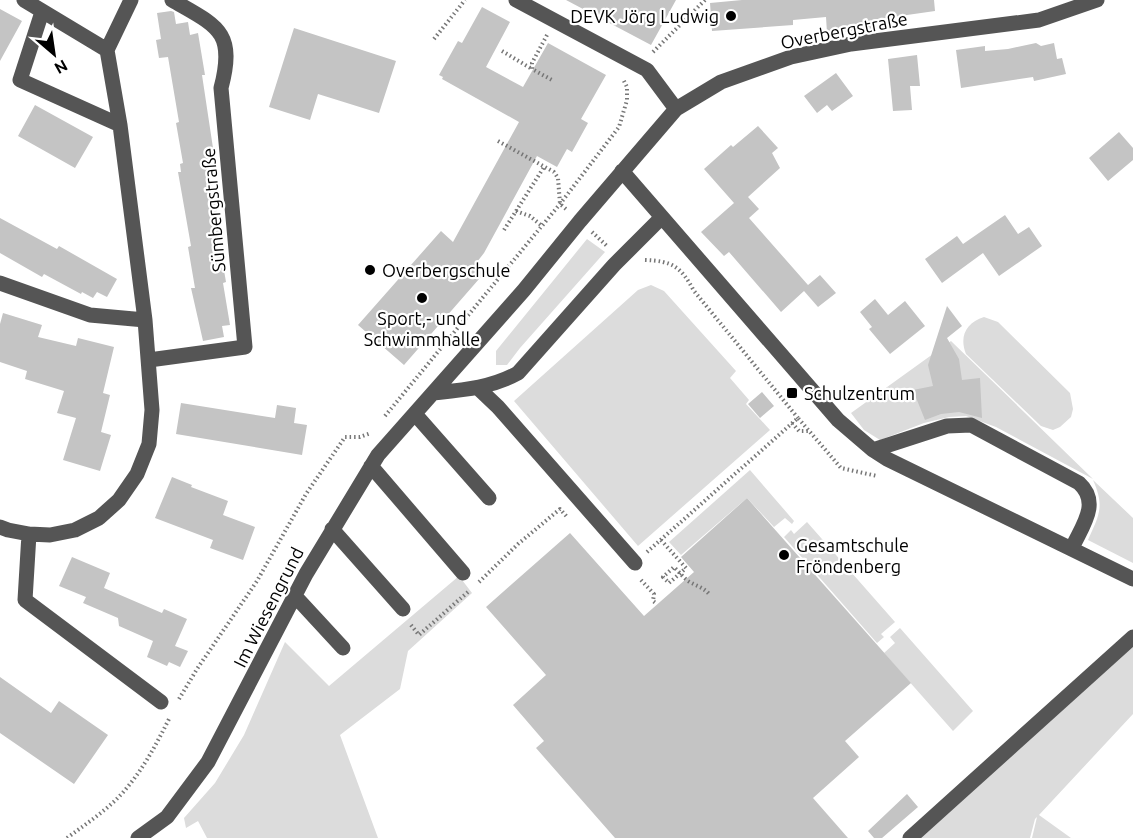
<svg xmlns="http://www.w3.org/2000/svg" width="1133" height="838" viewBox="0 0 1133 838" font-family="Ubuntu,sans-serif">
	<style>
		.green { fill: #dcdcdc }
		.building { fill: #c4c4c4 }
		.lines { fill: none; stroke-linecap: round; stroke-linejoin: round }
		.path { stroke: #777; stroke-width: 4; stroke-dasharray: 1.5 3; stroke-linecap: butt }
		.minor { stroke: #555; stroke-width: 15 }
		.poi-dot { fill: #000; stroke: #fff; stroke-width: 2 }
		.labels { text-anchor: middle; dominant-baseline: central; stroke-width: 4.5; stroke-linejoin: round; paint-order: stroke }
		.poi-label { font-size: 18px; fill: #000; stroke: #fff; text-anchor: start }
		.street-label { font-size: 18px; fill: #000; stroke: #fff }
	</style>
	<rect width="100%" height="100%" fill="#fff"/>
	<path class="green" d="M 587,239 L 605,252 L 520,348 L 507,365 L 496,365 L 496,351 Z
		M 651,285 L 664,291 L 736,371 L 730,378 L 749,400 L 746,404 L 770,430 L 638,546 L 514,401 L 638,290 Z
		M 984,317 L 998,322 L 1070,393 L 1073,409 L 1071,417 L 1060,427 L 1053,430 L 1041,426 L 966,354 C 959,336 966,323 984,317 Z
		M 951,341 L 1093,479 L 996,427 L 966,416 L 949,417 L 924,423 L 880,440 L 864,430 L 851,413 Z
		M 750,470 L 794,521 L 792,524 L 785,518 L 774,527 L 747,498 L 681,555 L 669,542 Z
		M 1093,480 L 1133,518 L 1133,563 L 1088,540 C 1099,515 1105,507 1093,480 Z
		M 807,522 L 895,622 L 881,634 L 884,637 L 877,643 L 784,537 L 791,530 L 794,534 Z
		M 459,576 L 472,593 L 408,651 L 400,689 L 340,735 L 378,838 L 207,838 L 198,821 L 186,828 L 184,818 L 215,783 L 244,735 L 285,642 L 329,686 Z
		M 900,628 L 973,711 L 953,731 L 884,653 L 895,643 L 890,637 Z
		M 1133,647 L 1133,714 L 1039,815 L 1071,838 L 1032,838 L 1037,817 L 1035,819 L 1030,838 L 918,838 Z"/>
	<path class="building" d="M 566,0 L 676,0 L 651,45 Z
		M 742,0 L 934,0 L 935,11 L 872,20 L 872,29 L 827,33 L 826,17 L 793,20 L 793,25 L 712,31 L 710,3 Z
		M 482,7 L 510,22 L 486,67 L 523,87 L 548,43 L 606,75 L 581,119 L 588,123 L 572,152 L 567,149 L 557,167 L 537,156 L 484,253 L 477,262 L 486,271 L 404,365 L 358,325 L 441,231 L 453,242 L 519,122 L 442,79 L 443,77 L 439,75 L 458,41 L 462,43 Z
		M 0,9 L 22,21 L 0,61 Z
		M 171,11 L 174,12 L 176,24 L 188,22 L 190,35 L 198,33 L 205,75 L 202,75 L 216,168 L 209,169 L 222,241 L 219,241 L 226,282 L 223,283 L 230,325 L 222,326 L 224,337 L 203,341 L 191,288 L 195,288 L 188,247 L 191,246 L 178,172 L 181,172 L 180,164 L 183,163 L 176,123 L 179,122 L 168,57 L 159,58 L 156,40 L 161,39 L 157,13 Z
		M 294,28 L 396,61 L 379,113 L 318,94 L 310,120 L 269,107 Z
		M 1036,43 L 1041,46 L 1054,43 L 1057,59 L 1062,58 L 1066,74 L 1034,81 L 1033,77 L 961,88 L 956,50 L 985,46 L 985,51 L 1008,49 Z
		M 917,55 L 920,86 L 910,86 L 912,110 L 893,111 L 888,59 Z
		M 836,73 L 853,96 L 832,111 L 827,105 L 817,113 L 804,96 Z
		M 35,105 L 93,137 L 75,168 L 18,136 Z
		M 758,126 L 778,148 L 772,153 L 780,168 L 748,197 L 759,209 L 749,218 L 808,285 L 820,275 L 836,293 L 818,307 L 804,291 L 781,312 L 729,252 L 724,256 L 701,232 L 734,203 L 704,169 L 731,145 L 733,147 Z
		M 1119,132 L 1133,148 L 1133,160 L 1108,181 L 1089,158 Z
		M 1005,215 L 1018,234 L 1029,227 L 1042,246 L 999,276 L 983,253 L 942,283 L 925,259 L 957,236 L 963,244 Z
		M 0,218 L 57,249 L 59,246 L 117,279 L 107,297 L 97,292 L 93,298 L 82,292 L 81,294 L 44,274 L 42,277 L 0,253 Z
		M 875,299 L 888,315 L 905,301 L 925,326 L 890,354 L 869,329 L 872,327 L 860,312 Z
		M 947,306 L 962,326 L 947,338 L 959,359 L 962,380 L 980,378 L 982,418 L 959,412 L 941,414 L 925,420 L 913,390 L 933,386 L 928,365 Z
		M 3,313 L 42,325 L 38,337 L 76,346 L 78,338 L 114,347 L 103,393 L 110,395 L 101,432 L 111,435 L 100,471 L 63,460 L 76,418 L 57,413 L 64,391 L 25,379 L 27,371 L 0,362 L 0,324 Z
		M 762,392 L 774,406 L 760,418 L 748,404 Z
		M 181,403 L 275,418 L 277,405 L 296,408 L 294,423 L 307,425 L 302,455 L 176,434 Z
		M 172,477 L 192,485 L 191,487 L 228,501 L 223,515 L 255,527 L 243,560 L 210,548 L 213,540 L 155,518 Z
		M 747,498 L 911,683 L 845,741 L 859,757 L 813,798 L 848,838 L 615,838 L 536,748 L 544,741 L 513,705 L 546,675 L 486,607 L 570,533 L 644,616 L 694,572 L 681,557 Z
		M 72,557 L 110,573 L 104,588 L 162,613 L 164,609 L 187,619 L 175,646 L 188,651 L 180,667 L 169,662 L 167,666 L 147,657 L 153,641 L 119,626 L 118,618 L 83,603 L 86,597 L 59,586 Z
		M 0,677 L 51,713 L 59,701 L 108,735 L 74,784 L 0,733 Z
		M 907,794 L 918,807 L 882,838 L 874,838 L 868,831 Z"/>
	<g class="lines">
		<path class="path" d="M 547,35 L 532,63 L 532,69 L 552,80
			M 434,39 L 465,0
			M 502,51 L 532,69
			M 653,52 L 705,0
			M 498,141 L 554,172 L 558,178 L 560,204 L 566,209
			M 516,211 L 530,216 L 542,226
			M 504,230 L 544,167
			M 592,232 L 608,247
			M 645,260 C 673,261 681,267 694,291 L 798,418
			M 385,416 L 560,204 L 619,127 L 627,100 L 627,87 L 623,79
			M 792,423 L 799,431 L 809,431
			M 661,540 L 686,568 L 669,583 L 663,577 L 674,567 C 679,572 683,577 688,581 C 696,586 703,587 709,594
			M 647,552 L 798,418 L 841,468 L 877,476
			M 641,580 L 654,594 L 653,601 L 657,604
			M 479,582 L 518,544 L 560,509 L 568,518
			M 411,625 L 419,635 L 469,591
			M 179,699 L 197,669 L 257,581 L 306,494 L 345,437 L 360,437 L 371,433
			M 67,838 C 87,823 109,809 125,790 C 144,768 157,743 170,717"/>
		<path class="minor" d="M 24,0 L 107,50
			M 516,0 L 647,70 L 676,109
			M 42,12 L 20,80 L 120,125
			M 622,171 L 838,420 L 873,450 L 887,459 L 1133,579
			M 0,283 L 90,315 L 145,320
			M 149,360 L 245,347 L 221,88 C 236,31 217,26 172,0
			M 478,388 L 498,407 L 635,563
			M 433,393 C 463,390 491,388 518,373 L 614,265 L 662,217
			M 415,414 L 489,498
			M 873,450 L 947,426 L 971,425 L 1079,483 C 1101,503 1082,526 1072,548
			M 371,466 L 463,573
			M 0,527 L 8,530 L 29,534 L 50,535 L 75,530 L 99,518 L 119,500 L 137,474 L 149,444 L 152,410 L 145,320 L 120,125 L 107,50 L 131,0
			M 332,529 L 403,609
			M 29,534 L 25,600 L 161,702
			M 295,596 L 343,648
			M 138,838 L 167,817 L 208,762 L 306,574 L 378,455 L 524,290 L 580,221 L 676,109 L 721,82 L 791,57 L 851,44 L 1039,20 L 1097,0
			M 910,838 L 1133,637"/>
	</g>
	<g class="poi-dot">
		<circle cx="731" cy="16" r="6"/>
		<circle cx="370" cy="270" r="6"/>
		<circle cx="422" cy="298" r="6"/>
		<rect x="786" y="387" width="12" height="12" rx="3"/>
		<circle cx="784" cy="555" r="6"/>
	</g>
	<g class="labels">
		<g class="poi-label">
			<text x="719" y="16" text-anchor="end">DEVK Jörg Ludwig</text>
			<text x="382" y="270">Overbergschule</text>
			<text x="422" y="318" text-anchor="middle">Sport,- und<tspan x="422" dy="21">Schwimmhalle</tspan></text>
			<text x="804" y="393">Schulzentrum</text>
			<text x="796" y="545">Gesamtschule<tspan x="796" dy="21">Fröndenberg</tspan></text>
		</g>
		<g class="street-label">
			<text transform="translate(844 30) rotate(-11)">Overbergstraße</text>
			<text transform="translate(213 210) rotate(-95)">Sümbergstraße</text>
			<text transform="translate(268 607) rotate(-63)">Im Wiesengrund</text>
		</g>
	</g>
	<g transform="translate(54 54) rotate(151)" stroke="#ffffff" stroke-width="4.5" paint-order="stroke">
	<path d="M0-4.5L10 22L0 15L-10 22Z" fill="#000000"/>
	<text y="-9" font-size="16" font-weight="bold" text-anchor="middle" fill="#000000">N</text>
	</g>
</svg>
